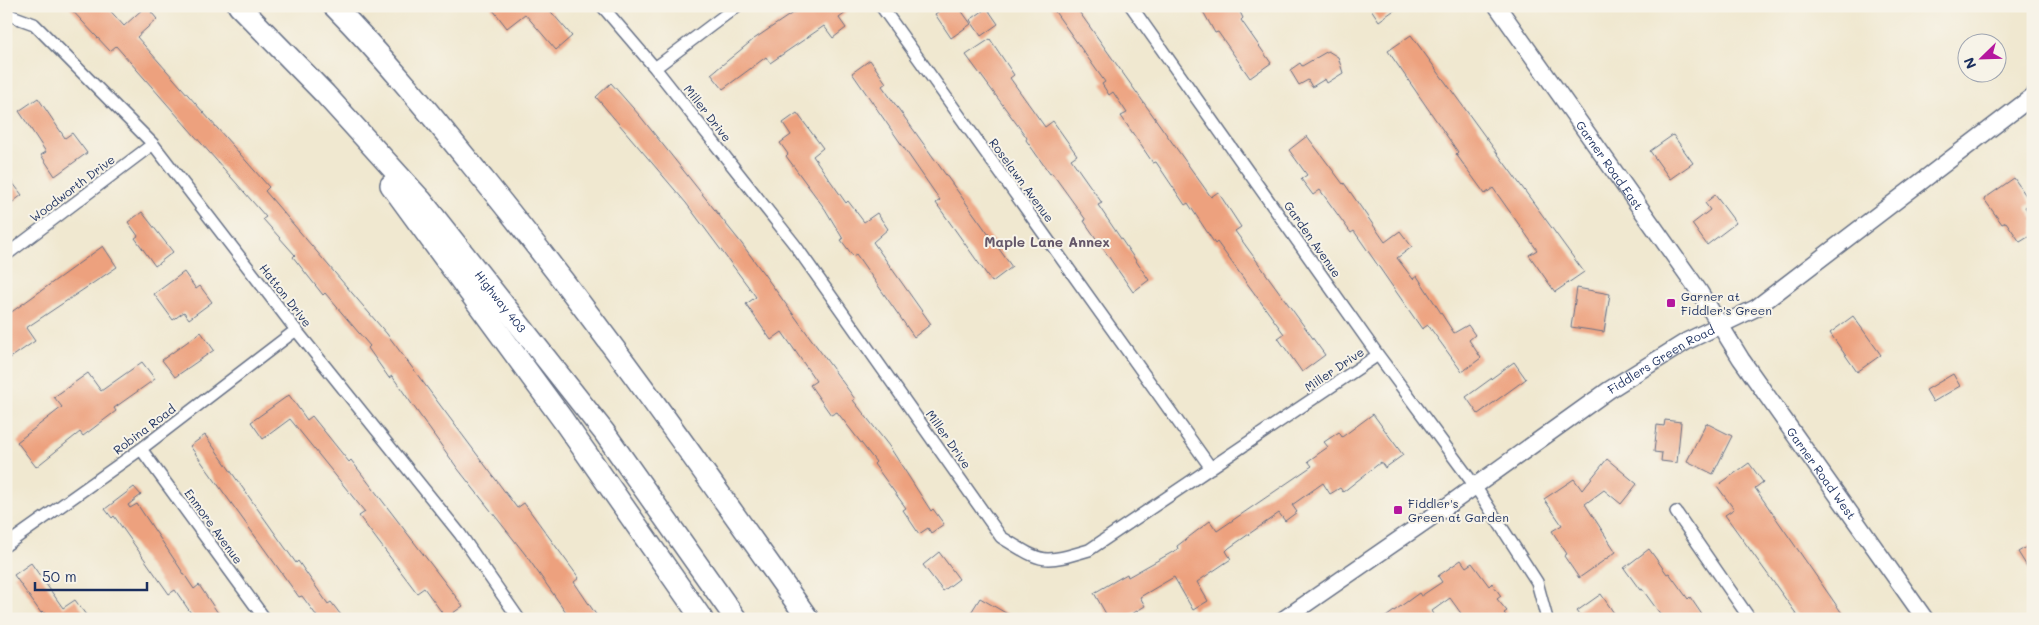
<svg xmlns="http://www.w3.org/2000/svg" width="2039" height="625" viewBox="0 0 2039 625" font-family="Mali,sans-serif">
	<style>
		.building { fill: #eda17e }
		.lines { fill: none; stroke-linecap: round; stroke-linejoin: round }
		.minor-casing { stroke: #667086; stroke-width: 14 }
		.secondary-casing { stroke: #667086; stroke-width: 19 }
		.motorway-casing { stroke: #667086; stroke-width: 24 }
		.minor { stroke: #fff; stroke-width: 11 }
		.secondary { stroke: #fff; stroke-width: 16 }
		.motorway { stroke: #fff; stroke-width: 21 }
		.poi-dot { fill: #b5179e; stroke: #f7f3e8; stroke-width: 2 }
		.labels { text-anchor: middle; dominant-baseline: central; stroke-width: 4; stroke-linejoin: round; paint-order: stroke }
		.street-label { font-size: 12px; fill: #1b2f5e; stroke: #f7f3e8 }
		.poi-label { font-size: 12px; fill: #1b2f5e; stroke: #f7f3e8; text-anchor: start }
		.neighbourhood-label { font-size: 14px; font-weight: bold; fill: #645769; stroke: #f7f3e8 }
	</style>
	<rect width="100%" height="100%" fill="#f7f3e8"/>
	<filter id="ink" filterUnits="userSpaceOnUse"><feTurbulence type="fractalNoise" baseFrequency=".02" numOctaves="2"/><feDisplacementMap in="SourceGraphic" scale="10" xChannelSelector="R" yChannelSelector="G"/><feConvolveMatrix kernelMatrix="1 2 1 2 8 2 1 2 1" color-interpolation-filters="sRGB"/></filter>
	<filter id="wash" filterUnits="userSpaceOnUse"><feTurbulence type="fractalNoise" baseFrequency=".0096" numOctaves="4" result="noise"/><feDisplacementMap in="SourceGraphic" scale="20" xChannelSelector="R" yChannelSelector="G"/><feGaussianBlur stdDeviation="1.12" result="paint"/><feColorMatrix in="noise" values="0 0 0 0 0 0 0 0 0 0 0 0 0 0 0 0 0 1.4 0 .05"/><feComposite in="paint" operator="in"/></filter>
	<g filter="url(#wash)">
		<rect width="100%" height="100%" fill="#f0e8d0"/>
		<g id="blocks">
			<path class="building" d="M 68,6 L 106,6 L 124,26 L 146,6 L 157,19 L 137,37 L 269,187 L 265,191 L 387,334 L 517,508 L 524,503 L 579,578 L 574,582 L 599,619 L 555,619 L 566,612 L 525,554 L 458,469 L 392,376 L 389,378 L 368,348 L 370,346 L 325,293 L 323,295 L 293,257 L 295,255 L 263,219 L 266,217 L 116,46 L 110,51 Z
				M 490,6 L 546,6 L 572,36 L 556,50 L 525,14 L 507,28 Z
				M 803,6 L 855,6 L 839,18 L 846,28 L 833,38 L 824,26 L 770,63 L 766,57 L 723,89 L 711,74 L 754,39 Z
				M 946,6 L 958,6 L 971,24 L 951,38 L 935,14 Z
				M 1051,6 L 1075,6 L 1211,197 L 1218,192 L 1241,227 L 1235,231 L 1325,355 L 1302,372 L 1278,338 L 1284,334 L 1217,242 L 1215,244 L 1188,203 L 1185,205 L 1156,162 L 1153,163 L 1121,116 L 1127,113 L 1113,92 L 1109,95 L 1102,84 L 1105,82 Z
				M 1200,6 L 1237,6 L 1243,18 L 1241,20 L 1271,63 L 1250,78 L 1218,32 L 1215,33 Z
				M 1369,6 L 1400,6 L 1379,21 Z
				M 987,8 L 998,24 L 981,36 L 970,20 Z
				M 1411,35 L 1584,272 L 1555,292 L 1529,255 L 1537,250 L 1493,188 L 1485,194 L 1456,154 L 1458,152 L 1388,51 Z
				M 990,39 L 1014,75 L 1010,78 L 1045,127 L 1053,121 L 1077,155 L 1071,159 L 1102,203 L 1098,205 L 1149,280 L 1133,292 L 1084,221 L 1086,220 L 1052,173 L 1050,174 L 1026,140 L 1027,138 L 966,55 Z
				M 1328,51 L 1338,57 L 1343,73 L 1327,83 L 1325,79 L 1312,87 L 1308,80 L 1299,85 L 1290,70 L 1300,63 L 1302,66 Z
				M 870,60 L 886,83 L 882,86 L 1012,267 L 992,282 L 936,203 L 940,200 L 852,73 Z
				M 611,83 L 640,116 L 742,244 L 855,399 L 853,400 L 889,446 L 931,511 L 933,509 L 944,524 L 931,533 L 928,528 L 919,534 L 903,510 L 906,508 L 874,464 L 876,462 L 837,412 L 831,415 L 810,385 L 816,381 L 782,332 L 771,340 L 746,304 L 756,297 L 686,203 L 596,97 Z
				M 38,98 L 65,138 L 72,133 L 87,153 L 55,176 L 41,155 L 46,152 L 19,111 Z
				M 797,113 L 823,148 L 813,156 L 846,203 L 848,201 L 864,222 L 877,213 L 888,229 L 873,242 L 931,324 L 914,337 L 856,254 L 853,256 L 841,240 L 843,239 L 825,209 L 786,156 L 788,154 L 780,143 L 791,135 L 783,123 Z
				M 1673,135 L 1693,163 L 1670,179 L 1650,151 Z
				M 1307,136 L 1343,184 L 1344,183 L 1385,242 L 1400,231 L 1412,247 L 1397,258 L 1413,279 L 1417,276 L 1454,333 L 1468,325 L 1475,335 L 1469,340 L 1481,358 L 1462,372 L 1428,325 L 1422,329 L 1354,231 L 1351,233 L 1320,190 L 1313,195 L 1301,179 L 1307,175 L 1289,150 Z
				M 6,174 L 22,195 L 6,207 Z
				M 2014,178 L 2031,203 L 2025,207 L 2033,219 L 2033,234 L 2020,242 L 2006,222 L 2002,224 L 1984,199 Z
				M 1715,195 L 1736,223 L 1707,245 L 1692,224 L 1710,210 L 1705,203 Z
				M 142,212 L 173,252 L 155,266 L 135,238 L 138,236 L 128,222 Z
				M 103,246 L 117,267 L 26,328 L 35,341 L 6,361 L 6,316 Z
				M 184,272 L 196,289 L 200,286 L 212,302 L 189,319 L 184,312 L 173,320 L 154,294 Z
				M 1577,288 L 1610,294 L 1604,332 L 1571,327 Z
				M 1853,316 L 1881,355 L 1857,372 L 1830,333 Z
				M 201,332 L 214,350 L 175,377 L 162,360 Z
				M 142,362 L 155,379 L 114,408 L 116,411 L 83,436 L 80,432 L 36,467 L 17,442 L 62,407 L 54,397 L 88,373 L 101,391 Z
				M 1514,362 L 1526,379 L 1478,414 L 1466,397 Z
				M 1953,374 L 1960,386 L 1933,402 L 1926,390 Z
				M 289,395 L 307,420 L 312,416 L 349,462 L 351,460 L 463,606 L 446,618 L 424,588 L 417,593 L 359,516 L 365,512 L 290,419 L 263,439 L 251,422 Z
				M 1373,414 L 1403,455 L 1385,468 L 1381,462 L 1343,492 L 1340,488 L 1330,494 L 1323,483 L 1292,505 L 1297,512 L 1285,521 L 1279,513 L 1229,548 L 1226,551 L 1231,559 L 1197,582 L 1208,601 L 1193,610 L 1174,577 L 1140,597 L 1145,606 L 1124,619 L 1109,619 L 1094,593 L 1127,574 L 1128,577 L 1178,549 L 1177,546 L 1210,521 L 1217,531 L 1312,466 L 1308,461 L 1328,447 L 1324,442 L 1339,432 L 1342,437 Z
				M 1665,420 L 1681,422 L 1677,463 L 1661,461 L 1662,453 L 1654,452 L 1657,425 L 1664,426 Z
				M 1706,423 L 1732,436 L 1713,474 L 1687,461 Z
				M 205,435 L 296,563 L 298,561 L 328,604 L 331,602 L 344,619 L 319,619 L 302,596 L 299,597 L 190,446 Z
				M 1607,459 L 1637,484 L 1621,504 L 1604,490 L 1585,504 L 1616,552 L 1579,578 L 1564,556 L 1567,554 L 1552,531 L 1562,525 L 1544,499 L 1574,479 L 1582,490 Z
				M 1749,463 L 1763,482 L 1755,488 L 1846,619 L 1800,619 L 1725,515 L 1734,509 L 1717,486 Z
				M 134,487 L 141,495 L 128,505 L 130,508 L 137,504 L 194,589 L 199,585 L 222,619 L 195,619 L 175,590 L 169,594 L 114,516 L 112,518 L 105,509 Z
				M 2033,543 L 2033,576 L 2018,552 Z
				M 1649,549 L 1667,574 L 1669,573 L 1688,599 L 1690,597 L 1705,619 L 1664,619 L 1642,589 L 1640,590 L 1624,568 Z
				M 939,552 L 959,579 L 943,591 L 923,565 Z
				M 1461,560 L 1466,567 L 1472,563 L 1489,586 L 1492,583 L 1501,596 L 1497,599 L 1507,611 L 1504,613 L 1509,619 L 1465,619 L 1450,598 L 1432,611 L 1437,619 L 1383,619 L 1419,593 L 1421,596 L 1442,582 L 1438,576 Z
				M 31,563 L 63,608 L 75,600 L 89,619 L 48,619 L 43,611 L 41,613 L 14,575 Z
				M 1601,594 L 1618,619 L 1583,619 L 1577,611 Z
				M 980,598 L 1016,619 L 967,619 Z"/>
		</g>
	</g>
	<g filter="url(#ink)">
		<use href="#blocks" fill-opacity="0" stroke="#667086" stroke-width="1"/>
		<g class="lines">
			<g class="minor-casing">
				<path id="minor" d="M 602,6 L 655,68 L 795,245 L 1001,537 C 1043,563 1042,564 1089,550 L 1378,355
					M 881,6 L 1211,468
					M 1131,6 L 1378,355 L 1475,486 L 1537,582 L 1547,619
					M 6,18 L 12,16 L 34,24 L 153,144 L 296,330 L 460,534 L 519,619
					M 655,68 L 737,6
					M 6,255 L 153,144
					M 141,449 L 265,619
					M 1676,512 L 1750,619
					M 6,545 L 141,449 L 296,330"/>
			</g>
			<g class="secondary-casing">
				<g id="secondary">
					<path id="s1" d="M 1497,6 L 1699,291 L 1741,359 L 1925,619"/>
					<path id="s2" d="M 1284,619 L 1436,514 L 1609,390 L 1687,341 L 1756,308 L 2033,96"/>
				</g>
			</g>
			<g class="motorway-casing">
				<g id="motorway">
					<path id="s3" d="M 239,6 L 325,94 L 421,200 L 604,432 L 736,619"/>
					<path d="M 334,6 C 388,61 436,121 484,180 C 599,322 703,470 808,619"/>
					<path d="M 391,185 L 563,420 L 702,619"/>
				</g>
			</g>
			<use href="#minor" class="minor"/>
			<use href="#secondary" class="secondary"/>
			<use href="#motorway" class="motorway"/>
		</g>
	</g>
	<g class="poi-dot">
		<rect x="1666" y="298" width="10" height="10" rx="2.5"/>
		<rect x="1393" y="505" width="10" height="10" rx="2.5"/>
	</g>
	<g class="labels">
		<g class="street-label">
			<text transform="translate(708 113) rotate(52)">Miller Drive</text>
			<text stroke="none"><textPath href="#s1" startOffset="195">Garner Road East</textPath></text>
			<text transform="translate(1022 180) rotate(54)">Roselawn Avenue</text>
			<text transform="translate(72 188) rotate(-37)">Woodworth Drive</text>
			<text transform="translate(1313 239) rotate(55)">Garden Avenue</text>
			<text transform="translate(286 295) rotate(52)">Hatton Drive</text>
			<text stroke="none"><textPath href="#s3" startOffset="395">Highway 403</textPath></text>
			<text stroke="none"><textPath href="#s2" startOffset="458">Fiddlers Green Road</textPath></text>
			<text transform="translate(1334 369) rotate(-34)">Miller Drive</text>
			<text transform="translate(144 429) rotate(-37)">Robina Road</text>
			<text transform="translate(949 439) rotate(55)">Miller Drive</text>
			<text stroke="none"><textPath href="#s1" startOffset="569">Garner Road West</textPath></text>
			<text transform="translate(214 526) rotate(54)">Enmore Avenue</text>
		</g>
		<g class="poi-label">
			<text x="1681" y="296">Garner at<tspan x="1681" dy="14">Fiddler's Green</tspan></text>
			<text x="1408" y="503">Fiddler's<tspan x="1408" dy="14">Green at Garden</tspan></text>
		</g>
		<g class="neighbourhood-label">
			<text x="1047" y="241">Maple Lane Annex</text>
		</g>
	</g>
	<rect width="2039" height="625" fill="none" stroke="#f7f3e8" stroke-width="25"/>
	<g transform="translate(1982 58) rotate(247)"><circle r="24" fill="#f7f3e8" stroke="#9fa5b1"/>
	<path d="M0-4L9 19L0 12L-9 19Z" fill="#b5179e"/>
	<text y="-8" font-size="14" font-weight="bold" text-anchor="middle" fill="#1b2f5e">N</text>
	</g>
	<path d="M35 582v8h112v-8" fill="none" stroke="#1b2f5e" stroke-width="2.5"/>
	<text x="42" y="582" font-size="15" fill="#1b2f5e" stroke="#f7f3e8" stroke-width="4" paint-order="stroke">50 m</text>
</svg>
